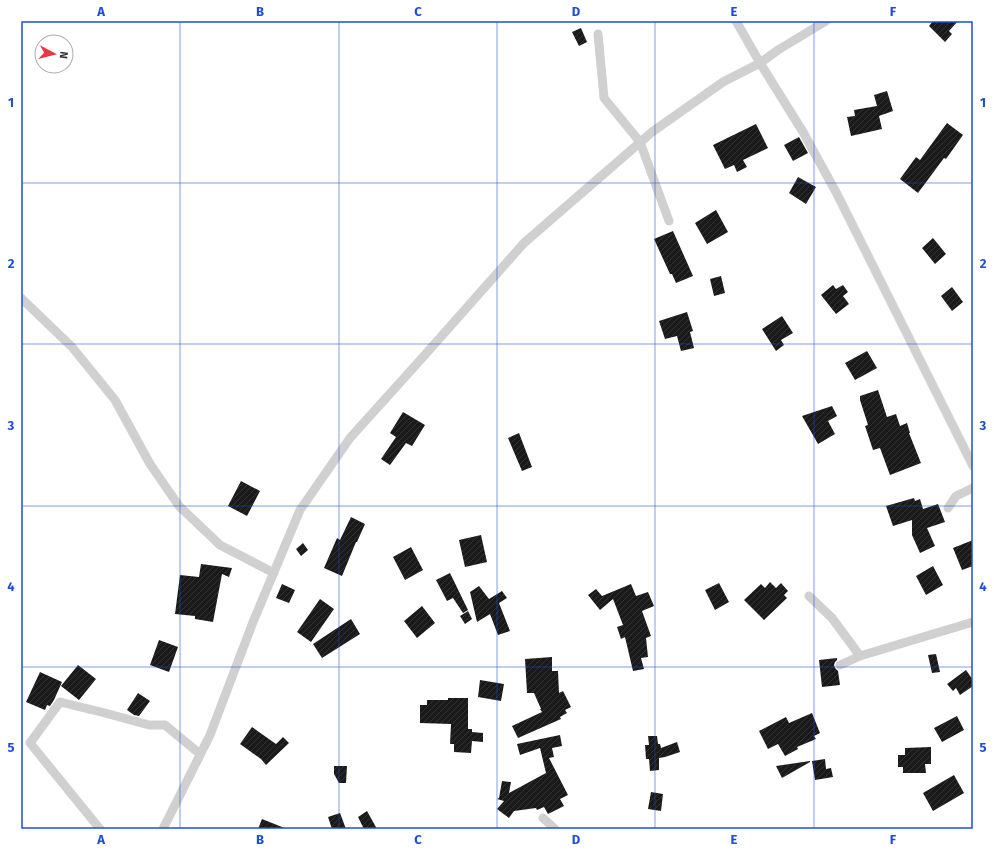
<svg xmlns="http://www.w3.org/2000/svg" width="994" height="850" viewBox="0 0 994 850" font-family="'Fira Sans',sans-serif">
	<style>
		.building { fill: url(#building-hatch) }
		.lines { fill: none; stroke-linecap: round; stroke-linejoin: round }
		.street { stroke: #d0d0d0; stroke-width: 9 }
		.grid { fill: none; stroke: #1d4ed8; stroke-width: 1; stroke-opacity: 0.55 }
		.neatline { fill: none; stroke: #1d4ed8; stroke-width: 1.5 }
		.grid-label { font-size: 13px; text-anchor: middle; font-weight: bold; fill: #1d4ed8 }
	</style>
	<defs>
		<pattern id="building-hatch" width="6" height="6" patternUnits="userSpaceOnUse"><rect width="6" height="6" fill="#1a1a1a"/><path d="M-1 1l2-2M0 6l6-6M5 7l2-2" fill="none" stroke="#333"/></pattern>
	</defs>
	<rect width="100%" height="100%" fill="#fff"/>
	<path class="building" d="M 933,21 L 958,21 L 949,31 L 952,34 L 945,42 L 929,26 Z
		M 581,28 L 587,42 L 579,46 L 572,32 Z
		M 887,91 L 893,111 L 879,116 L 882,129 L 851,136 L 847,117 L 855,116 L 854,110 L 877,106 L 874,95 Z
		M 947,123 L 963,135 L 946,159 L 944,158 L 918,193 L 900,179 L 916,157 L 920,160 Z
		M 756,124 L 768,148 L 743,160 L 747,167 L 737,172 L 734,165 L 725,169 L 713,145 Z
		M 799,137 L 808,153 L 793,161 L 784,145 Z
		M 798,177 L 816,187 L 806,204 L 789,193 Z
		M 716,210 L 728,232 L 707,244 L 695,223 Z
		M 673,231 L 693,276 L 676,283 L 672,274 L 670,274 L 654,239 Z
		M 933,238 L 946,254 L 935,264 L 922,248 Z
		M 721,276 L 725,293 L 714,296 L 710,279 Z
		M 833,285 L 836,289 L 843,285 L 848,292 L 843,296 L 849,304 L 836,314 L 821,295 Z
		M 952,287 L 963,302 L 952,311 L 941,296 Z
		M 687,312 L 693,331 L 690,332 L 694,348 L 681,351 L 677,336 L 665,339 L 659,321 Z
		M 782,316 L 793,333 L 781,340 L 784,345 L 776,351 L 762,329 Z
		M 867,351 L 877,368 L 855,380 L 845,363 Z
		M 878,390 L 887,417 L 896,414 L 900,426 L 907,423 L 910,433 L 909,433 L 921,463 L 890,475 L 880,448 L 873,450 L 865,426 L 868,425 L 860,400 L 860,396 Z
		M 832,406 L 837,416 L 828,421 L 835,434 L 818,444 L 802,416 Z
		M 403,412 L 425,425 L 412,446 L 406,443 L 390,465 L 381,459 L 396,437 L 390,433 Z
		M 519,433 L 532,467 L 522,471 L 508,438 Z
		M 241,481 L 260,491 L 247,516 L 228,506 Z
		M 914,498 L 915,501 L 920,499 L 923,509 L 938,504 L 945,522 L 927,528 L 935,546 L 920,553 L 912,535 L 912,520 L 893,526 L 886,506 Z
		M 351,517 L 365,524 L 357,542 L 356,542 L 342,576 L 324,568 L 337,538 L 340,540 Z
		M 481,535 L 487,562 L 465,567 L 459,540 Z
		M 973,540 L 973,566 L 962,570 L 953,548 Z
		M 303,543 L 308,550 L 301,556 L 296,549 Z
		M 411,547 L 423,570 L 405,580 L 393,557 Z
		M 201,564 L 232,568 L 229,577 L 222,574 L 213,622 L 195,619 L 195,616 L 175,614 L 180,575 L 199,577 Z
		M 933,566 L 943,585 L 926,595 L 916,576 Z
		M 450,573 L 468,610 L 463,613 L 453,598 L 447,601 L 436,580 Z
		M 770,582 L 776,588 L 781,583 L 788,591 L 784,595 L 787,598 L 764,620 L 744,600 L 761,584 L 765,588 Z
		M 719,583 L 729,602 L 715,610 L 705,590 Z
		M 282,584 L 295,590 L 289,603 L 276,598 Z
		M 631,584 L 636,596 L 648,592 L 654,606 L 642,611 L 651,636 L 646,638 L 648,657 L 641,658 L 644,669 L 633,671 L 625,637 L 621,639 L 617,627 L 623,625 L 613,599 L 600,610 L 588,595 L 596,589 L 602,596 Z
		M 479,586 L 489,599 L 502,591 L 507,598 L 499,603 L 510,631 L 498,635 L 490,614 L 477,622 L 470,592 Z
		M 320,599 L 334,609 L 311,642 L 297,632 Z
		M 422,606 L 435,623 L 417,638 L 404,621 Z
		M 468,611 L 472,619 L 465,624 L 460,616 Z
		M 351,619 L 360,634 L 322,658 L 313,644 Z
		M 159,640 L 178,647 L 169,672 L 150,665 Z
		M 936,654 L 940,672 L 932,673 L 928,655 Z
		M 552,657 L 552,671 L 558,671 L 559,693 L 563,691 L 571,707 L 565,710 L 567,713 L 560,717 L 561,719 L 518,738 L 512,726 L 542,712 L 540,709 L 541,709 L 534,693 L 527,693 L 525,659 Z
		M 837,658 L 837,660 L 835,662 L 834,665 L 835,668 L 838,671 L 840,685 L 822,687 L 819,660 Z
		M 78,665 L 96,679 L 79,700 L 61,686 Z
		M 966,670 L 973,680 L 973,686 L 960,695 L 956,688 L 953,691 L 947,684 Z
		M 40,672 L 62,682 L 54,700 L 50,706 L 47,705 L 45,710 L 26,702 Z
		M 480,680 L 504,684 L 501,701 L 478,697 Z
		M 138,693 L 150,701 L 139,716 L 134,715 L 127,710 Z
		M 448,698 L 468,698 L 468,729 L 472,729 L 472,732 L 483,733 L 483,742 L 472,741 L 471,753 L 454,752 L 454,744 L 450,744 L 451,724 L 420,723 L 420,705 L 427,705 L 427,700 L 448,700 Z
		M 812,713 L 820,733 L 814,736 L 816,739 L 797,747 L 798,749 L 785,756 L 778,744 L 768,749 L 759,731 L 786,717 L 789,723 Z
		M 957,716 L 964,730 L 942,742 L 934,728 Z
		M 252,727 L 276,744 L 283,737 L 289,743 L 266,765 L 261,759 L 240,744 Z
		M 560,735 L 562,746 L 552,748 L 554,757 L 549,758 L 568,795 L 560,799 L 564,806 L 548,814 L 544,807 L 537,810 L 536,808 L 514,811 L 509,818 L 497,809 L 504,801 L 497,799 L 499,798 L 502,781 L 511,782 L 509,793 L 546,773 L 540,748 L 520,755 L 517,744 Z
		M 648,736 L 657,736 L 658,744 L 660,744 L 661,748 L 677,742 L 680,752 L 665,757 L 659,758 L 659,770 L 650,771 L 649,759 L 646,759 L 645,745 L 649,745 Z
		M 931,747 L 931,764 L 925,764 L 926,773 L 903,773 L 903,767 L 898,767 L 898,755 L 905,755 L 905,748 Z
		M 825,759 L 826,769 L 831,768 L 833,777 L 815,780 L 812,761 Z
		M 810,761 L 810,762 L 782,778 L 776,766 Z
		M 334,766 L 347,766 L 346,783 L 339,783 L 334,774 Z
		M 954,775 L 964,793 L 933,811 L 923,793 Z
		M 651,792 L 663,794 L 661,811 L 648,809 Z
		M 367,811 L 377,829 L 364,829 L 358,817 Z
		M 340,813 L 346,829 L 332,829 L 328,817 Z
		M 262,819 L 287,829 L 258,829 Z"/>
	<g class="lines">
		<path class="street" d="M 736,21 L 760,63 L 803,132 L 837,194 L 973,466
			M 598,34 L 604,98 L 640,142 L 669,221
			M 21,298 L 72,347 L 115,400 L 150,464 L 179,506 L 220,545 L 274,573
			M 948,508 L 956,496 L 973,488
			M 809,596 L 832,618 L 860,656
			M 840,665 L 860,656 L 973,622
			M 543,818 L 555,829
			M 100,829 L 30,743 L 60,702 L 105,713 L 149,725 L 165,725 L 200,754
			M 163,829 L 210,735 L 253,622 L 300,510 L 350,438 L 423,357 L 524,243 L 652,132 L 723,82 L 760,63 L 778,50 L 826,21"/>
	</g>
	<path class="grid" d="M 180,21 L 180,829M 339,21 L 339,829M 497,21 L 497,829M 655,21 L 655,829M 814,21 L 814,829M 21,183 L 973,183M 21,344 L 973,344M 21,506 L 973,506M 21,667 L 973,667"/>
	<rect width="994" height="850" fill="none" stroke="#ffffff" stroke-width="44"/>
	<g transform="translate(54 54) rotate(97)"><circle r="19" fill="#ffffff" stroke="#adadad"/>
	<path d="M0-3L7 15L0 10L-7 15Z" fill="#e63946"/>
	<text y="-6" font-size="11" font-weight="bold" text-anchor="middle" fill="#333333">N</text>
	</g>
	<rect x="22" y="22" width="950" height="806" class="neatline"/>
	<g class="grid-label">
		<text x="101" y="16">A</text>
		<text x="260" y="16">B</text>
		<text x="418" y="16">C</text>
		<text x="576" y="16">D</text>
		<text x="734" y="16">E</text>
		<text x="893" y="16">F</text>
		<text x="11" y="107">1</text>
		<text x="983" y="107">1</text>
		<text x="11" y="268">2</text>
		<text x="983" y="268">2</text>
		<text x="11" y="430">3</text>
		<text x="983" y="430">3</text>
		<text x="11" y="591">4</text>
		<text x="983" y="591">4</text>
		<text x="11" y="752">5</text>
		<text x="983" y="752">5</text>
		<text x="101" y="844">A</text>
		<text x="260" y="844">B</text>
		<text x="418" y="844">C</text>
		<text x="576" y="844">D</text>
		<text x="734" y="844">E</text>
		<text x="893" y="844">F</text>
	</g>
</svg>
